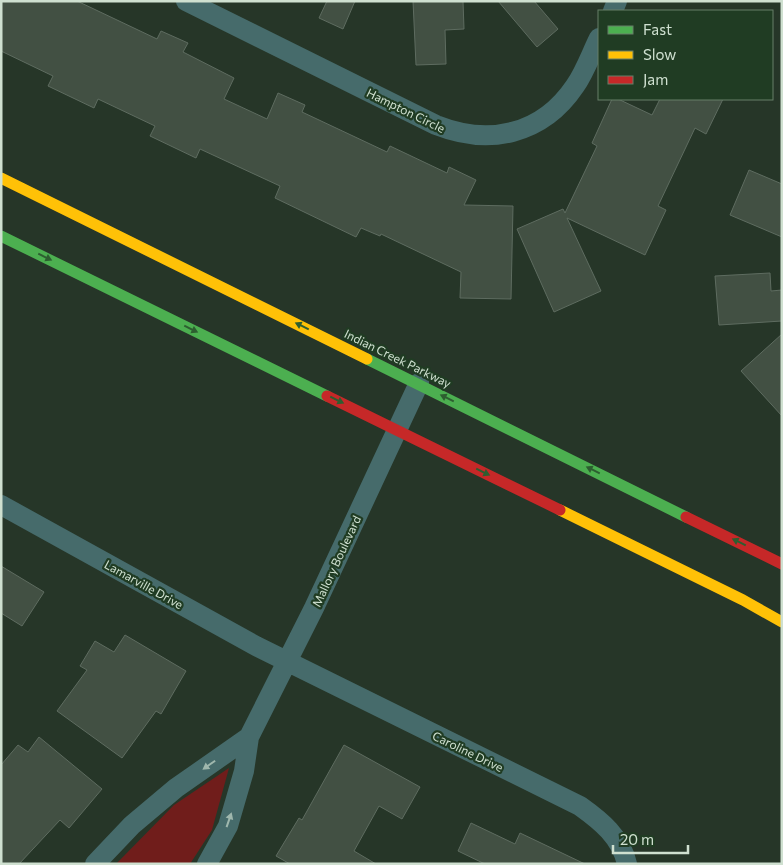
<svg xmlns="http://www.w3.org/2000/svg" width="783" height="865" viewBox="0 0 783 865" font-family="Commissioner,sans-serif">
	<style>
		.green { fill: #701d1b }
		.building { fill: #425043; stroke: #5e6c60 }
		.lines { fill: none; stroke-linecap: round; stroke-linejoin: round }
		.street { stroke: #466b6b; stroke-width: 20 }
		.fast { stroke: #4caf50; stroke-width: 11 }
		.slow { stroke: #ffc107; stroke-width: 11 }
		.jam { stroke: #c62828; stroke-width: 11 }
		.oneway { fill: #2d5e30 }
		.oneway2 { fill: #9fb7ad }
		.labels { text-anchor: middle; dominant-baseline: central; stroke-width: 4.5; stroke-linejoin: round; paint-order: stroke }
		.street-label { font-size: 12px; fill: #cfe0d0; stroke: #203c23 }
	</style>
	<rect width="100%" height="100%" fill="#263628"/>
	<path class="green" d="M 229,768 L 212,830 L 190,864 L 116,864 L 174,805 Z"/>
	<path class="building" d="M 1,1 L 77,1 L 157,39 L 161,31 L 188,43 L 183,52 L 234,78 L 224,99 L 267,119 L 278,93 L 305,105 L 302,112 L 387,152 L 390,146 L 447,173 L 449,167 L 476,180 L 464,205 L 513,206 L 511,299 L 460,298 L 461,272 L 381,234 L 380,236 L 361,228 L 356,237 L 275,198 L 280,186 L 200,149 L 196,158 L 150,136 L 155,126 L 98,99 L 94,108 L 48,86 L 53,76 L 1,51 Z
		M 327,1 L 355,1 L 343,29 L 319,18 Z
		M 413,1 L 463,1 L 464,29 L 445,30 L 446,64 L 416,65 Z
		M 498,1 L 534,1 L 558,29 L 537,47 Z
		M 612,99 L 618,99 L 652,115 L 660,99 L 723,99 L 706,134 L 695,128 L 658,206 L 666,210 L 645,255 L 567,218 L 601,291 L 554,312 L 517,229 L 563,209 L 565,213 L 597,146 L 592,143 Z
		M 749,170 L 782,184 L 782,237 L 730,215 Z
		M 770,273 L 771,291 L 782,290 L 782,321 L 719,325 L 715,276 Z
		M 782,334 L 782,416 L 741,371 Z
		M 1,566 L 44,592 L 22,626 L 1,613 Z
		M 125,635 L 186,671 L 161,714 L 156,711 L 122,758 L 57,711 L 87,670 L 80,666 L 95,641 L 114,652 Z
		M 39,737 L 102,789 L 69,828 L 60,820 L 19,864 L 1,864 L 1,765 L 18,745 L 28,752 Z
		M 344,745 L 420,787 L 402,819 L 379,806 L 354,851 L 376,864 L 290,864 L 276,856 L 299,818 L 302,820 Z
		M 471,823 L 515,844 L 520,833 L 585,864 L 485,864 L 458,851 Z"/>
	<g class="lines">
		<path class="street" d="M 186,1 L 436,125 C 489,146 542,135 575,86 C 585,72 591,54 599,38
			M 613,11 L 617,1
			M 1,505 L 256,646 L 580,806 C 601,821 621,837 627,864
			M 95,864 L 132,825 L 176,788 L 249,737
			M 207,864 L 228,826 L 244,771 L 249,737 L 314,608 L 419,383"/>
		<path class="fast" d="M 1,236 L 327,396
			M 367,359 L 686,517"/>
		<path class="slow" d="M 1,178 L 367,359
			M 560,510 L 743,600 L 782,622"/>
		<path class="jam" d="M 327,396 L 560,510
			M 686,517 L 782,564"/>
	</g>
	<defs><path id="oneway-solid" d="M-6-.8H1V-3.2L6.5 0L1 3.2V.8H-6Z" transform="scale(1.25)"/></defs>
	<g class="oneway">
		<use href="#oneway-solid" transform="translate(45 257) rotate(26)"/>
		<use href="#oneway-solid" transform="translate(302 326) rotate(-154)"/>
		<use href="#oneway-solid" transform="translate(191 329) rotate(26)"/>
		<use href="#oneway-solid" transform="translate(447 398) rotate(-154)"/>
		<use href="#oneway-solid" transform="translate(337 400) rotate(26)"/>
		<use href="#oneway-solid" transform="translate(593 470) rotate(-154)"/>
		<use href="#oneway-solid" transform="translate(483 472) rotate(26)"/>
		<use href="#oneway-solid" transform="translate(739 542) rotate(-154)"/>
	</g>
	<g class="oneway2">
		<use href="#oneway-solid" transform="translate(209 765) rotate(145)"/>
		<use href="#oneway-solid" transform="translate(229 820) rotate(-71)"/>
	</g>
	<g class="labels">
		<g class="street-label">
			<text transform="translate(406 110) rotate(26)">Hampton Circle</text>
			<text transform="translate(398 358) rotate(26)">Indian Creek Parkway</text>
			<text transform="translate(336 561) rotate(-65)">Mallory Boulevard</text>
			<text transform="translate(144 584) rotate(29)">Lamarville Drive</text>
			<text transform="translate(468 751) rotate(26)">Caroline Drive</text>
		</g>
	</g>
	<rect width="783" height="865" fill="none" stroke="#cfe0d0" stroke-width="5"/>
	<rect x="598" y="10" width="175" height="90" fill="#203c23" stroke="#667e68"/>
	<rect x="608" y="26" width="25" height="8" fill="#4caf50" stroke="#667e68"/>
	<text x="643" y="35" font-size="15" fill="#cfe0d0">Fast</text>
	<rect x="608" y="51" width="25" height="8" fill="#ffc107" stroke="#667e68"/>
	<text x="643" y="60" font-size="15" fill="#cfe0d0">Slow</text>
	<rect x="608" y="76" width="25" height="8" fill="#c62828" stroke="#667e68"/>
	<text x="643" y="85" font-size="15" fill="#cfe0d0">Jam</text>
	<path d="M613 845v8h75v-8" fill="none" stroke="#cfe0d0" stroke-width="2.5"/>
	<text x="620" y="845" font-size="15" fill="#cfe0d0" stroke="#203c23" stroke-width="4" paint-order="stroke">20 m</text>
</svg>
